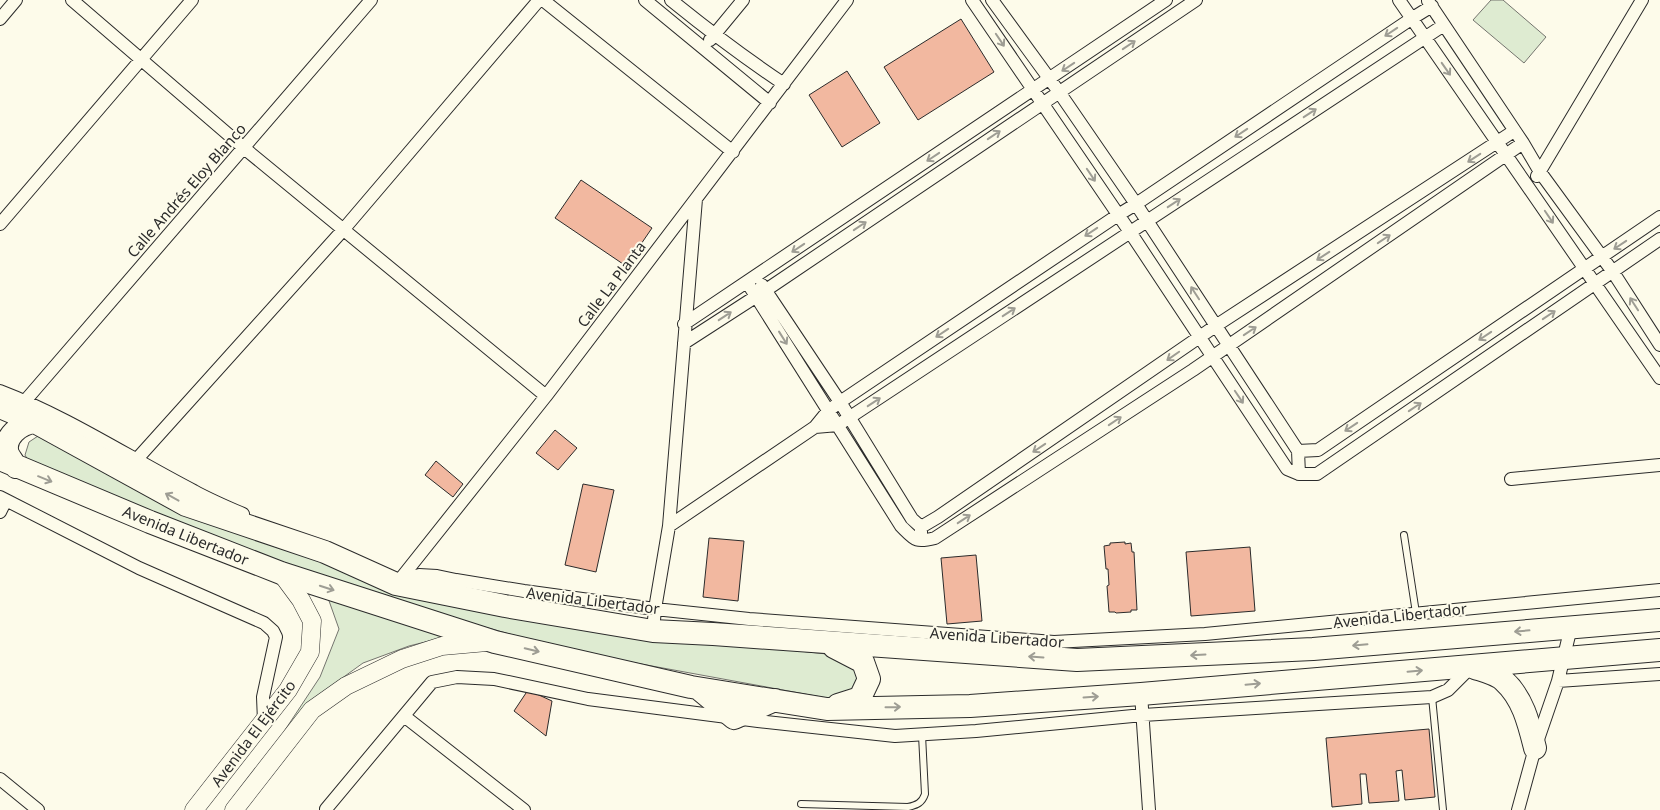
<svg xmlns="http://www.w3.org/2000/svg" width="1660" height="810" viewBox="0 0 1660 810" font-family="'Noto Sans',sans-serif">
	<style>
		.green { fill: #deebd1; stroke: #74746e }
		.building { fill: #f2b8a0; stroke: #2b2b2b }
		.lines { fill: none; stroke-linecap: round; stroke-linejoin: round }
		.lane-casing { stroke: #2b2b2b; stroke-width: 8 }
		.street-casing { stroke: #2b2b2b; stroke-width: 14 }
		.secondary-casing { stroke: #2b2b2b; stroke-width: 19 }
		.highway-casing { stroke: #2b2b2b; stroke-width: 24 }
		.lane { stroke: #fdfbea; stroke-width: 6 }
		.street { stroke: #fdfbea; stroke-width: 12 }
		.secondary { stroke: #fdfbea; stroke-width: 18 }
		.highway { stroke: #fdfbea; stroke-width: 22 }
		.oneway { stroke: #9e9d94 }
		.labels { text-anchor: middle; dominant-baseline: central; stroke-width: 4; stroke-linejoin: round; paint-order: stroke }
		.street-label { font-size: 15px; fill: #2b2b2b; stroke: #fdfbea }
	</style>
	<rect width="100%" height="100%" fill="#fdfbea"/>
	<path class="green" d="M 1491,0 L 1503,0 L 1546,37 L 1524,63 L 1473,20 Z
		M 44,432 L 181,507 L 553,624 L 854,657 L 877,674 L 843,701 L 570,651 L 456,619 L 290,568 L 34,471 L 25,455 L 29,442 Z
		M 328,598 L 453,635 L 409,646 L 363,663 L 327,689 L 285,730 L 320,677 L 339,629 Z"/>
	<path class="building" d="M 961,19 L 994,72 L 918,120 L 884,67 Z
		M 847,71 L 880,123 L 842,147 L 809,95 Z
		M 581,180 L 652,228 L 626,266 L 555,218 Z
		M 555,430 L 577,448 L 558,470 L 536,453 Z
		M 436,461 L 463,484 L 453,497 L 425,475 Z
		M 583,484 L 614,490 L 596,572 L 565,565 Z
		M 709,538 L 744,541 L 738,601 L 703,597 Z
		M 1125,542 L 1125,544 L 1131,543 L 1132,552 L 1134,552 L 1137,610 L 1131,610 L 1131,612 L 1116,613 L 1115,612 L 1109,612 L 1107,586 L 1109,585 L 1108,569 L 1106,569 L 1104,546 L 1110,545 L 1110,543 Z
		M 1250,547 L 1255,611 L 1191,616 L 1186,552 Z
		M 976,555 L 982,621 L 947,624 L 941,558 Z
		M 528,690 L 552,701 L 546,736 L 514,711 Z
		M 1429,729 L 1435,797 L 1405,800 L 1402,770 L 1396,771 L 1399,801 L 1369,803 L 1366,774 L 1360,774 L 1362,804 L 1332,807 L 1326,738 Z"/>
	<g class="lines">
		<g class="lane-casing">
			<path id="lane" d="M 1404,535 L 1416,613
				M 1432,697 L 1443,810
				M 801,804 L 908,807 C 917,805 922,803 925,794 L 922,735"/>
		</g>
		<g class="street-casing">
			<path id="street" d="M 72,0 L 244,148 L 546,396
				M 543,0 L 733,152
				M 645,0 L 770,103
				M 671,0 C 708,30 745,58 784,84
				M 972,0 L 1130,232 L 1287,469 L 1299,474 L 1317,474 L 1660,239
				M 992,0 L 1059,92 L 1136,204 L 1298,451 L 1299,474
				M 1399,0 L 1660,378
				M 1428,1 L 1523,143 L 1540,172 L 1613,272 L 1660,345
				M 0,19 L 16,0
				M 710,40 L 743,0
				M 1537,176 L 1642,0
				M 0,224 L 192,0
				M 747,282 L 901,526 C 915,540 915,543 935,538 L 1193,370 L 1523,143
				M 762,285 L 840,402 L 912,519 L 921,527 L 921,534
				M 684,324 L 1166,0
				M 684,343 L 766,290 L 1196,0
				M 0,391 C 68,417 130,458 194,491 C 210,500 227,507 243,514
				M 25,401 L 371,0
				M 815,427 L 838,425 L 1444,25
				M 1298,451 L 1318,450 L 1660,217
				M 137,459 L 343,230 L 539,0
				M 1511,479 L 1660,465
				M 0,497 L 139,568 L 264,623 L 273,631 L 276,637 L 263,697 L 264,721
				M 0,512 L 6,500
				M 669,526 L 815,427 L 828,411 L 840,402 L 1118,215 L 1136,204 L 1411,19 L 1432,6
				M 921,527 L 938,517 L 1217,325 L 1514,131
				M 398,582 L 546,396 L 847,0
				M 401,582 L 419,575 L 437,576 L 456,580 L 524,591 L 655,609 L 749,619 L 1054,642 L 1205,634 L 1660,590
				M 653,631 L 655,609 L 669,526 L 696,199
				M 1558,681 L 1660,674
				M 1141,694 L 1149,810
				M 404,716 L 524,810
				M 0,779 L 38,810
				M 327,810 L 326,809 L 432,682 L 457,677 L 494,679 L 588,699 L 758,721 L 895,736 L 976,731 L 1143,715 L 1432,697 L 1448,690 L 1472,666
				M 1518,810 L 1535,748 L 1558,681 L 1571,627"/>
		</g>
		<g class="secondary-casing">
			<path id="secondary" d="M 194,810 L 288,690 L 310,652 L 312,621 L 301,600 L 281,573
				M 234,810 L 312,710 L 346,686 L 402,659 L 442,646 L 487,642"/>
		</g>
		<g class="highway-casing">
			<path id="highway" d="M 0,407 L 35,422 L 186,505 L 325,552 L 396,584 L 505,606 L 653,631 L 713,634 L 1077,660 L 1313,649 L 1660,620
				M 0,459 L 150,522 L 281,573 L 495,642 L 691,687 L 827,709 L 970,706 L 1141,694 L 1660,650
				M 16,467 C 14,463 10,458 8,454 C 2,437 21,423 35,422
				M 834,647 L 863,662 L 869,679 L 860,698 L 838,705
				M 1475,668 C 1484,671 1497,674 1504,681 C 1523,698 1529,724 1535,748
				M 699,689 L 734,718 L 775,700"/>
		</g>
		<use href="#lane" class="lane"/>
		<use href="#street" class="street"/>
		<use href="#secondary" class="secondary"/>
		<use href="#highway" class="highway"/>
	</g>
	<defs><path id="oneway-shaft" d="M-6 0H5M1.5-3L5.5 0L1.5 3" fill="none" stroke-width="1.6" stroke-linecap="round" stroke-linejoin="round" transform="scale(1.25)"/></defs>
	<g class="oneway">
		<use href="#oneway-shaft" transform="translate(1391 32) rotate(146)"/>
		<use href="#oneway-shaft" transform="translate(1000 40) rotate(56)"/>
		<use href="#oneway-shaft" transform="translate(1129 45) rotate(-34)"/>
		<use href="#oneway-shaft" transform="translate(1068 67) rotate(146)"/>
		<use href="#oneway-shaft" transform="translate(1446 69) rotate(55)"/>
		<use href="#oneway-shaft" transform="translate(1310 113) rotate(-33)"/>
		<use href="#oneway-shaft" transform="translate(1241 133) rotate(146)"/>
		<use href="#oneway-shaft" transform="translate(994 135) rotate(-34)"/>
		<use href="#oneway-shaft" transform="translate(933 157) rotate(146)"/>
		<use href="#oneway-shaft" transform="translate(1474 158) rotate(147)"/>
		<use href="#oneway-shaft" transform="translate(1091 175) rotate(56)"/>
		<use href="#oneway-shaft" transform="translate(1174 203) rotate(-33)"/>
		<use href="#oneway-shaft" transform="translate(1549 217) rotate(56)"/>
		<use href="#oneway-shaft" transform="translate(860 226) rotate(-34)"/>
		<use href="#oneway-shaft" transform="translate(1091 232) rotate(146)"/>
		<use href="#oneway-shaft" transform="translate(1384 239) rotate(-34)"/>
		<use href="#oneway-shaft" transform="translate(1620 245) rotate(146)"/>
		<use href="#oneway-shaft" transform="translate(798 248) rotate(146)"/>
		<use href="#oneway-shaft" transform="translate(1323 256) rotate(147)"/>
		<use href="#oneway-shaft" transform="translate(1195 293) rotate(-123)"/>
		<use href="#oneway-shaft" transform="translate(1634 304) rotate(-123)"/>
		<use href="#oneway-shaft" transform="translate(1009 312) rotate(-33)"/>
		<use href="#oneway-shaft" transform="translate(1549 315) rotate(-34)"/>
		<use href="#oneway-shaft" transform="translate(725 316) rotate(-33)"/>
		<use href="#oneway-shaft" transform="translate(1250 331) rotate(-34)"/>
		<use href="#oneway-shaft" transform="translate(942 333) rotate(146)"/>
		<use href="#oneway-shaft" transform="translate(1485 336) rotate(146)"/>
		<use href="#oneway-shaft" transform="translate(783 338) rotate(58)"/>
		<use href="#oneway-shaft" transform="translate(1173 356) rotate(145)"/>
		<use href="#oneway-shaft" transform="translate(1239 397) rotate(56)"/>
		<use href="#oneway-shaft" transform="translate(874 402) rotate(-33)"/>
		<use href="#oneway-shaft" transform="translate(1415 407) rotate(-34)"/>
		<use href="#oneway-shaft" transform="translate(1115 421) rotate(-34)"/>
		<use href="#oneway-shaft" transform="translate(1351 427) rotate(146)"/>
		<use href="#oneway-shaft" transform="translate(1039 448) rotate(146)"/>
		<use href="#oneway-shaft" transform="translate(45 479) rotate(22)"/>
		<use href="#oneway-shaft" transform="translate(172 497) rotate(-151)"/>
		<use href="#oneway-shaft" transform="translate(964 519) rotate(-33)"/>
		<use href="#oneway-shaft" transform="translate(327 588) rotate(18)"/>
		<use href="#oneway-shaft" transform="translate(1522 631) rotate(175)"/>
		<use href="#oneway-shaft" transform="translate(1360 645) rotate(175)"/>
		<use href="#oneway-shaft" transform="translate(532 650) rotate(13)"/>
		<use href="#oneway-shaft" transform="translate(1198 655) rotate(177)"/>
		<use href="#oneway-shaft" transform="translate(1036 657) rotate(-176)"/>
		<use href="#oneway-shaft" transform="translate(1415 671) rotate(-5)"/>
		<use href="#oneway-shaft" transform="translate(1253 684) rotate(-5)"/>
		<use href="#oneway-shaft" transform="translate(1091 697) rotate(-4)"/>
		<use href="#oneway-shaft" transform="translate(893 707) rotate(-1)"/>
	</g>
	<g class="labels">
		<g class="street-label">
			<text transform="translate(186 190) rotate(-49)">Calle Andrés Eloy Blanco</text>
			<text transform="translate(611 284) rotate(-53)">Calle La Planta</text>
			<text transform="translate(186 535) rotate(22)">Avenida Libertador</text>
			<text transform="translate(593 600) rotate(7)">Avenida Libertador</text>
			<text transform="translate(1400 615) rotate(-6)">Avenida Libertador</text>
			<text transform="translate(997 637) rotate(4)">Avenida Libertador</text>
			<text transform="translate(253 733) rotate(-53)">Avenida El Ejército</text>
		</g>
	</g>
</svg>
